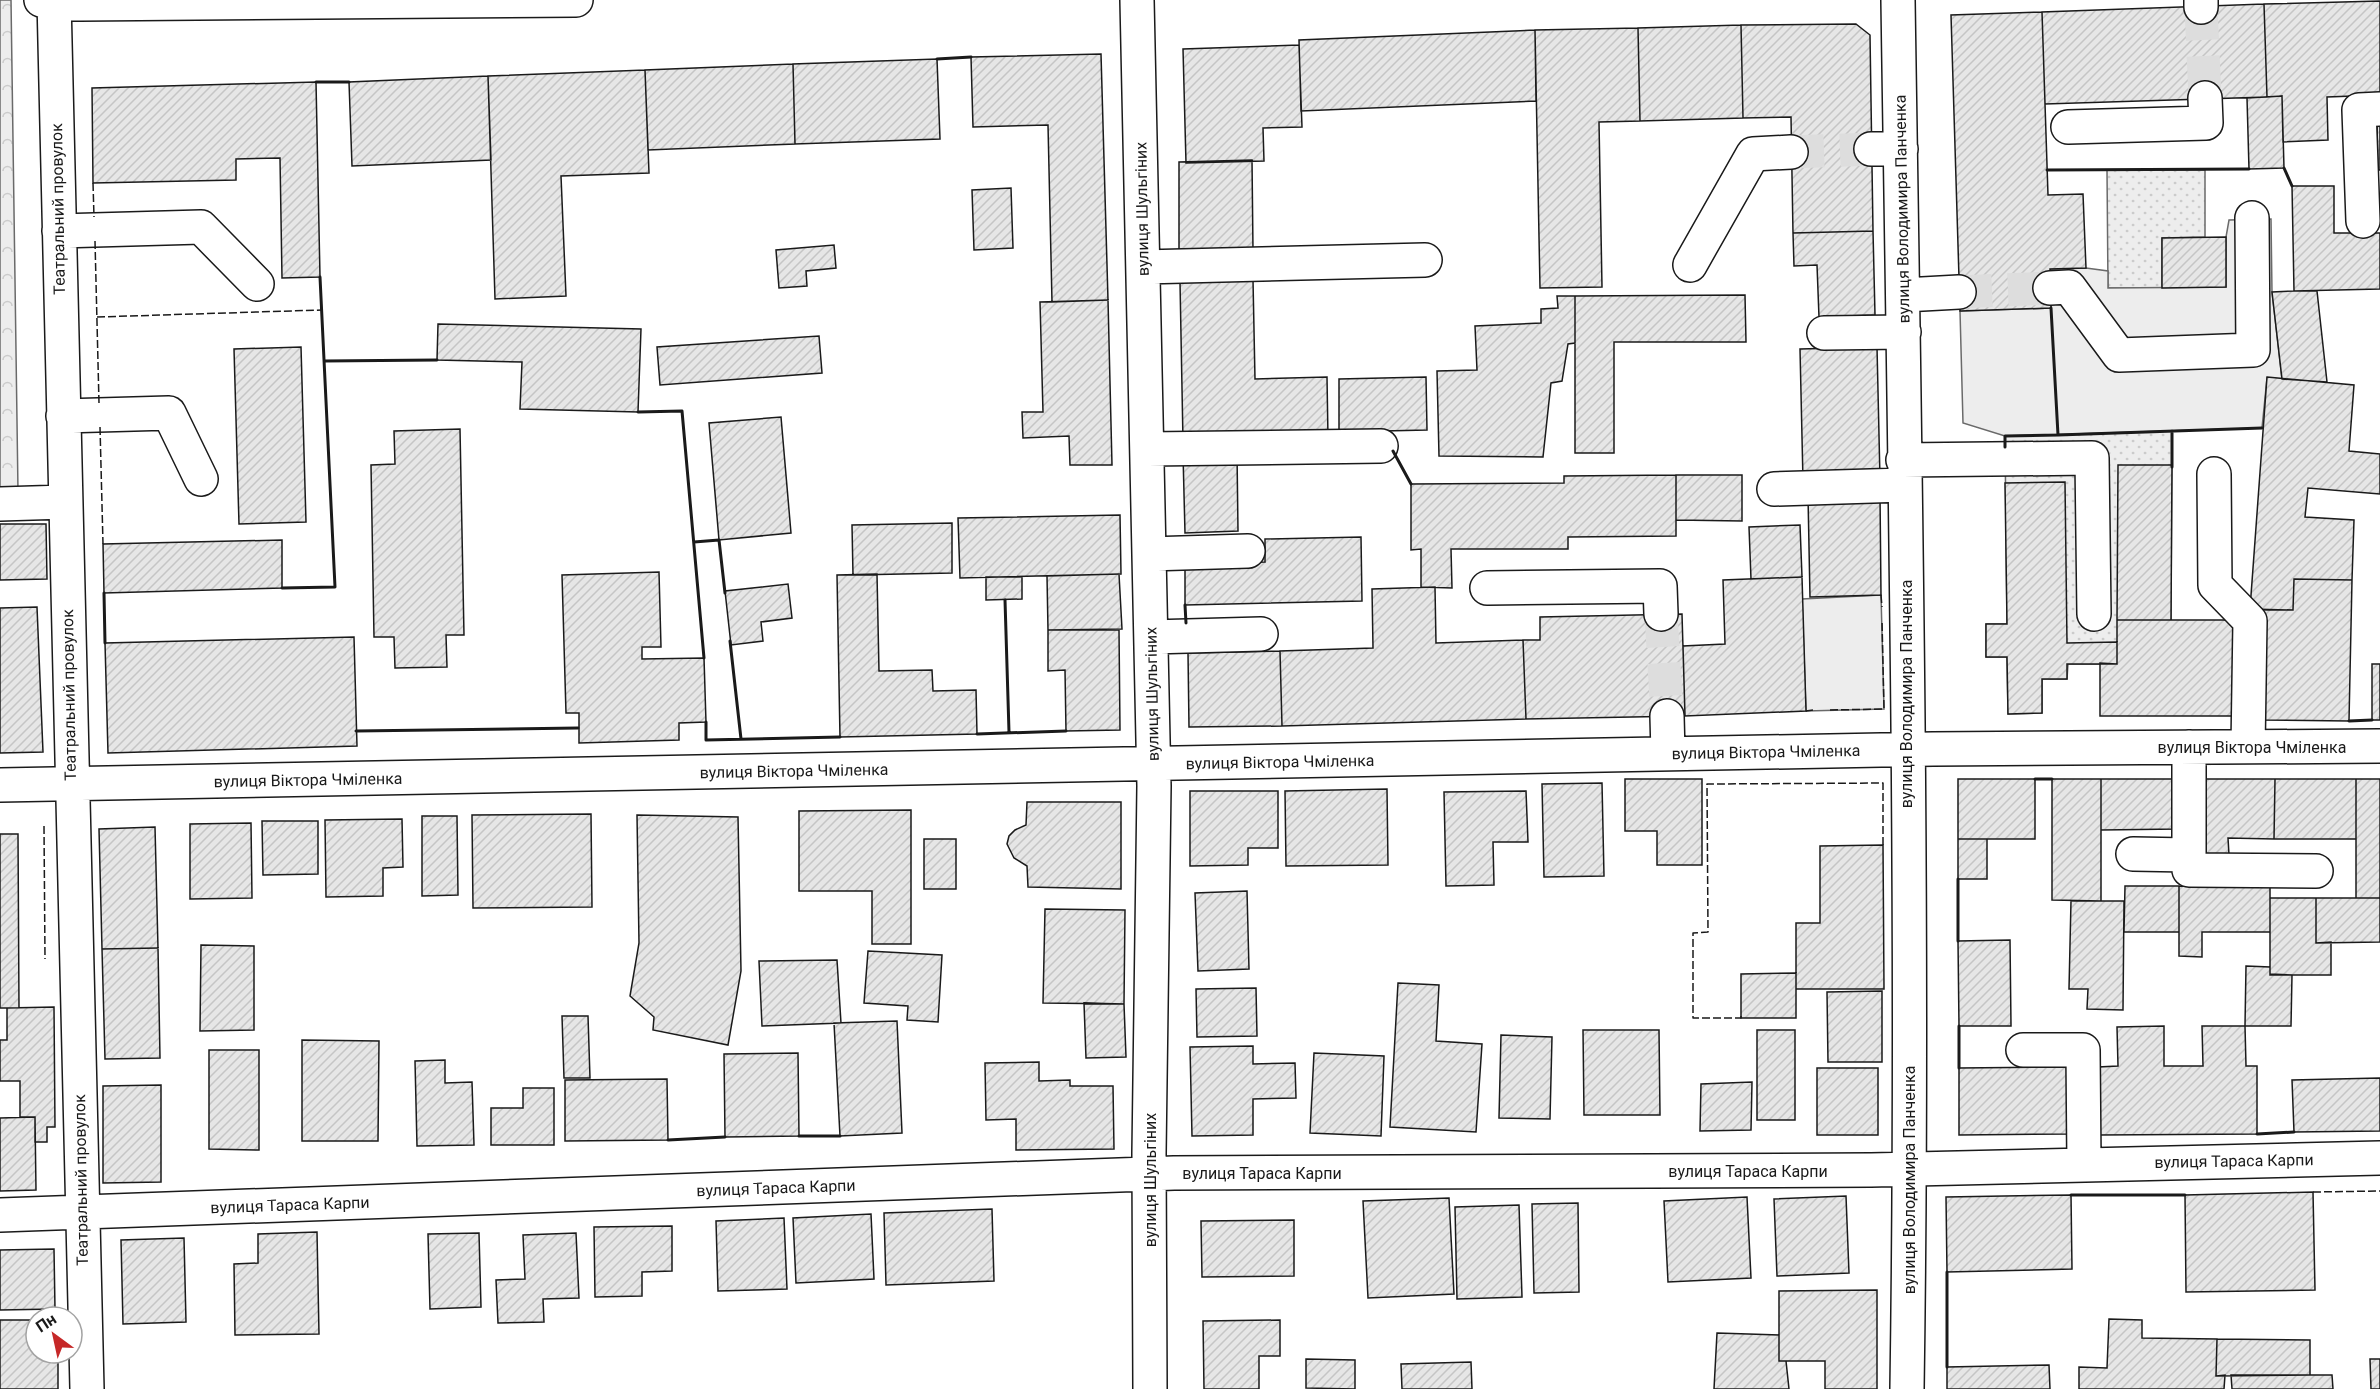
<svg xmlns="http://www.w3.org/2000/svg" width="2380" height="1389" viewBox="0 0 2380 1389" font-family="Roboto,sans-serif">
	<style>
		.grass { fill: url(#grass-dots); stroke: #6a6a6a; stroke-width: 1.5 }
		.park { fill: url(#park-crowns); stroke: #6a6a6a; stroke-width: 1.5 }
		.pitch { fill: #ededed; stroke: #6a6a6a; stroke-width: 1.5 }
		.building { fill: url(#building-hatch); stroke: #1a1a1a; stroke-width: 1.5 }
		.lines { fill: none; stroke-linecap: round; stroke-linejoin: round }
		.minor-tunnel { stroke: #ddd; stroke-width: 33; stroke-dasharray: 33 16; stroke-linecap: butt }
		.minor-casing { stroke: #1a1a1a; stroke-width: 36 }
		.minor { stroke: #fff; stroke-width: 33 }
		.fence { stroke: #1a1a1a; stroke-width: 1.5; stroke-dasharray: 8 3; stroke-linecap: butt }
		.wall { stroke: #1a1a1a; stroke-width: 3 }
		.labels { text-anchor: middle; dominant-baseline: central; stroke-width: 4.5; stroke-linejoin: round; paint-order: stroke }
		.street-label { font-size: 16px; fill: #1a1a1a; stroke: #fff }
	</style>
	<defs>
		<pattern id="grass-dots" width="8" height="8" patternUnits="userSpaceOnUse" patternTransform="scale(1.5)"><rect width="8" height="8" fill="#ededed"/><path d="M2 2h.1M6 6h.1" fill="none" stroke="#cbcbcb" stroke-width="1.8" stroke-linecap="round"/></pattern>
		<pattern id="park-crowns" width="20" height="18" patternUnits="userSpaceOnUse" patternTransform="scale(1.5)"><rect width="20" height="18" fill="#ededed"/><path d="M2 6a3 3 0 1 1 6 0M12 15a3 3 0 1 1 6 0" fill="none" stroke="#cbcbcb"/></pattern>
		<pattern id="building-hatch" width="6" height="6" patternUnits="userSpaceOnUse" patternTransform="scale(1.5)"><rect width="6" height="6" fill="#e6e6e6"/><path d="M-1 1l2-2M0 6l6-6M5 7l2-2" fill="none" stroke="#c5c5c5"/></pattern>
	</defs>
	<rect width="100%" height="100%" fill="#fff"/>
	<path class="grass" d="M 2107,170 L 2205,170 L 2205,237 L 2162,238 L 2162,288 L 2108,288 Z
		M 2172,431 L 2171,620 L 2117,664 L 2068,664 L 2067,679 L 2042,679 L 2042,713 L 2008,714 L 2007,657 L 1986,657 L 1986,624 L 2007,624 L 2005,436 Z"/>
	<path class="park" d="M 0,0 L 11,0 L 18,491 L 0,491 Z"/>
	<path class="pitch" d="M 2271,219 L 2272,292 L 2282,379 L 2267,378 L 2262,428 L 2005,436 L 1963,423 L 1960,311 L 2051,308 L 2050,269 L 2086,268 L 2108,271 L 2108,288 L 2226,287 L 2226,237 L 2229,220 Z
		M 1881,595 L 1884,709 L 1806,711 L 1802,599 Z"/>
	<path class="building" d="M 2380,1 L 2380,95 L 2327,97 L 2328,140 L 2283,142 L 2282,96 L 2267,97 L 2264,4 Z
		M 2264,4 L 2267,97 L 2045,104 L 2042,12 Z
		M 2042,12 L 2048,195 L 2083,194 L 2086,268 L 2050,269 L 2051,308 L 1960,311 L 1951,15 Z
		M 1856,24 L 1870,35 L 1873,231 L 1793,233 L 1791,117 L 1743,118 L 1741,25 Z
		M 1741,25 L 1743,118 L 1640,121 L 1638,28 Z
		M 1638,28 L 1640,121 L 1599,122 L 1602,287 L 1540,288 L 1535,30 Z
		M 1535,30 L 1536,101 L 1301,111 L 1299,40 Z
		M 1299,45 L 1302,127 L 1263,128 L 1264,161 L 1186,163 L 1183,49 Z
		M 1101,54 L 1108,300 L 1052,302 L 1048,125 L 973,127 L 971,57 Z
		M 937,59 L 940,139 L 795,144 L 793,64 Z
		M 793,64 L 795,144 L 648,150 L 645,70 Z
		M 645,70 L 649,173 L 561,176 L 566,296 L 495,299 L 488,76 Z
		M 488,76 L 491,160 L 352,166 L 349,82 Z
		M 316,82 L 320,277 L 282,278 L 280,158 L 236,159 L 236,180 L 93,183 L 92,88 Z
		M 2282,96 L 2284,168 L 2249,169 L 2247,98 Z
		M 2377,123 L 2380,123 L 2380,170 L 2378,170 Z
		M 1252,160 L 1253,251 L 1179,252 L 1179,162 Z
		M 2292,186 L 2334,186 L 2334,233 L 2380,233 L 2380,289 L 2294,291 Z
		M 1011,188 L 1013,248 L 974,250 L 972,190 Z
		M 1873,231 L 1875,315 L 1819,317 L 1817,265 L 1794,266 L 1793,233 Z
		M 2226,237 L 2226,287 L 2162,288 L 2162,238 Z
		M 834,245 L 836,268 L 806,271 L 807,286 L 779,288 L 776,250 Z
		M 1253,280 L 1255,379 L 1327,377 L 1328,438 L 1183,441 L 1180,282 Z
		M 2294,291 L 2317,291 L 2327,382 L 2282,379 L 2272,292 Z
		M 1745,295 L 1746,342 L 1614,342 L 1614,453 L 1575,453 L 1575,296 Z
		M 1557,296 L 1575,296 L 1575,343 L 1568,344 L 1562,381 L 1551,383 L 1543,457 L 1439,456 L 1437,371 L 1477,370 L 1475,326 L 1541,323 L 1541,309 L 1558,308 Z
		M 1108,300 L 1112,465 L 1070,465 L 1069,436 L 1023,438 L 1022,412 L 1043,412 L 1040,302 Z
		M 438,324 L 641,329 L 638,412 L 520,409 L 522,362 L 437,360 Z
		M 819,336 L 822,373 L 660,385 L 657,347 Z
		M 301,347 L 306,522 L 239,524 L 234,349 Z
		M 1877,347 L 1880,479 L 1803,481 L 1800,349 Z
		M 1426,377 L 1427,430 L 1339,432 L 1339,379 Z
		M 2267,377 L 2354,385 L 2349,451 L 2380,454 L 2380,494 L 2308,488 L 2305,517 L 2354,520 L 2352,580 L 2294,579 L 2293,610 L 2250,609 Z
		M 781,417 L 791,533 L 719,540 L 709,423 Z
		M 460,429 L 464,635 L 446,635 L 447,667 L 395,668 L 394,637 L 374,637 L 371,465 L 395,464 L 394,431 Z
		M 1237,453 L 1238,531 L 1185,533 L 1183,454 Z
		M 2118,465 L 2172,465 L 2171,620 L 2117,620 Z
		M 1676,475 L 1676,536 L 1568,537 L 1568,549 L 1451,549 L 1452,588 L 1421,587 L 1421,549 L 1411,550 L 1411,484 L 1564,483 L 1564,476 Z
		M 1676,475 L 1742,475 L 1742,521 L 1676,520 Z
		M 2065,482 L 2067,643 L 2117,642 L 2117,664 L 2067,664 L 2067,679 L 2042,679 L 2042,713 L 2008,714 L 2007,657 L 1986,657 L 1986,624 L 2007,624 L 2005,483 Z
		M 1880,495 L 1881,595 L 1810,597 L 1808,496 Z
		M 1120,515 L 1121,574 L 960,578 L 958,518 Z
		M 952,523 L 952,573 L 853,575 L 852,525 Z
		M 0,524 L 46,524 L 47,579 L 0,580 Z
		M 1800,525 L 1802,577 L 1751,579 L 1749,527 Z
		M 1361,537 L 1362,601 L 1185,605 L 1185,564 L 1265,562 L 1265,539 Z
		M 282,540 L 282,588 L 104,593 L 103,544 Z
		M 659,572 L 661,647 L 642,647 L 642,659 L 704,658 L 706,722 L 679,723 L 679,740 L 579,743 L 579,713 L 566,713 L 562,575 Z
		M 877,574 L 879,671 L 932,670 L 933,691 L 976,690 L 977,734 L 840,737 L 837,575 Z
		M 1119,574 L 1122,629 L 1048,630 L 1047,576 Z
		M 986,577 L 1022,577 L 1022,599 L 986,600 Z
		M 1802,577 L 1806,711 L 1685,716 L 1683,646 L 1725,644 L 1723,580 Z
		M 2294,579 L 2352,580 L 2349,721 L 2261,720 L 2263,610 L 2293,610 Z
		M 788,584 L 792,618 L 761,622 L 763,641 L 731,645 L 725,591 Z
		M 1435,587 L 1436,643 L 1523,640 L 1526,719 L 1282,726 L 1280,651 L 1373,648 L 1372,589 Z
		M 37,607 L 43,752 L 0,753 L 0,608 Z
		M 1682,614 L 1685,716 L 1526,719 L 1523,640 L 1540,640 L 1540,617 Z
		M 2117,620 L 2237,620 L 2237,716 L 2100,716 L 2100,663 L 2117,664 Z
		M 1048,630 L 1119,630 L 1120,730 L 1066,731 L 1065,670 L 1048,671 Z
		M 354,637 L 357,746 L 108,753 L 105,643 Z
		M 1280,651 L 1282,726 L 1189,727 L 1188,653 Z
		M 2372,664 L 2380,664 L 2380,720 L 2372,720 Z
		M 1625,779 L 1702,779 L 1702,865 L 1657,865 L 1657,831 L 1625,831 Z
		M 1958,779 L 2035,779 L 2035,839 L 1958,839 Z
		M 2052,779 L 2101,779 L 2101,901 L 2052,900 Z
		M 2101,779 L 2178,779 L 2178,829 L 2101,830 Z
		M 2200,779 L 2275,779 L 2274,839 L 2228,838 L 2229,855 L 2199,855 Z
		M 2275,779 L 2356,779 L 2356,839 L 2274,839 Z
		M 2356,779 L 2380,779 L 2380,898 L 2356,898 Z
		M 1602,783 L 1604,876 L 1544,877 L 1542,784 Z
		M 1387,789 L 1388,865 L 1286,866 L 1285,791 Z
		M 1190,791 L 1278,791 L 1278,848 L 1248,848 L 1248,865 L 1190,866 Z
		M 1526,791 L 1528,842 L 1493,842 L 1494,885 L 1446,886 L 1444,792 Z
		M 1027,802 L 1121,802 L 1121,889 L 1028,887 L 1027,866 L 1014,858 L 1007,844 L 1009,836 L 1015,830 L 1026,825 Z
		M 911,810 L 911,944 L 872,944 L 872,891 L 799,891 L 799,811 Z
		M 591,814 L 592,907 L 473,908 L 472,815 Z
		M 637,815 L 738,817 L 741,971 L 728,1045 L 653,1030 L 654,1017 L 630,996 L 639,943 Z
		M 422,816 L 457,816 L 458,895 L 422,896 Z
		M 402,819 L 403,867 L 383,868 L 383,896 L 326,897 L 325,820 Z
		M 262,821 L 318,821 L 318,874 L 263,875 Z
		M 251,823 L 252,898 L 190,899 L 190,824 Z
		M 155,827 L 158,948 L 102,949 L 99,829 Z
		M 0,834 L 18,834 L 19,1008 L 0,1008 Z
		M 924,839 L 956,839 L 956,889 L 924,889 Z
		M 1958,839 L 1987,839 L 1987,879 L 1958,879 Z
		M 1883,845 L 1884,989 L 1796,989 L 1796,923 L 1820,923 L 1820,846 Z
		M 2125,886 L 2179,886 L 2179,932 L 2124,932 Z
		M 2179,886 L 2270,887 L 2270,932 L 2202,932 L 2202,957 L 2179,956 Z
		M 1247,891 L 1249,969 L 1198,971 L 1195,893 Z
		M 2270,898 L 2316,898 L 2316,943 L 2331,942 L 2331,975 L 2270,975 Z
		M 2316,898 L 2380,898 L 2380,942 L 2316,943 Z
		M 2071,901 L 2124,901 L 2123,1010 L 2087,1009 L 2088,989 L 2069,989 Z
		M 1045,909 L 1125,910 L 1124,1004 L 1043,1003 Z
		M 2010,940 L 2011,1026 L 1959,1026 L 1958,941 Z
		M 201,945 L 254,946 L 254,1030 L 200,1031 Z
		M 158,948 L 160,1058 L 105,1059 L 102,949 Z
		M 868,951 L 942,955 L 938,1022 L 907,1020 L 908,1006 L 864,1003 Z
		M 837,960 L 841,1023 L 762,1026 L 759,961 Z
		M 2246,966 L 2270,967 L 2270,974 L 2292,975 L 2291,1026 L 2245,1026 Z
		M 1796,973 L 1796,1018 L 1741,1018 L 1741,974 Z
		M 1398,983 L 1439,985 L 1436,1041 L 1482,1044 L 1476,1132 L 1390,1127 Z
		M 1256,988 L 1257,1036 L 1197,1037 L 1196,989 Z
		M 1882,991 L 1882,1062 L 1828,1062 L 1827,992 Z
		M 1084,1003 L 1124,1004 L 1126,1057 L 1086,1058 Z
		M 54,1007 L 55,1127 L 47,1127 L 47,1142 L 35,1142 L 35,1117 L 20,1117 L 20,1081 L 0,1081 L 0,1040 L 7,1040 L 7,1008 Z
		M 562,1016 L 588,1016 L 590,1078 L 564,1078 Z
		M 897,1021 L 902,1133 L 840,1136 L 834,1023 Z
		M 2164,1026 L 2164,1066 L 2203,1066 L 2202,1026 L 2245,1026 L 2246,1066 L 2257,1066 L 2257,1134 L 2099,1135 L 2098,1067 L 2118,1066 L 2117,1027 Z
		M 1583,1030 L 1659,1030 L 1660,1115 L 1584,1115 Z
		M 1757,1030 L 1795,1030 L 1795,1120 L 1757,1120 Z
		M 1501,1035 L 1552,1037 L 1550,1119 L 1499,1118 Z
		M 302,1040 L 379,1041 L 378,1141 L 302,1141 Z
		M 1253,1046 L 1253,1064 L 1295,1063 L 1296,1098 L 1253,1099 L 1253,1135 L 1192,1136 L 1190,1047 Z
		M 209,1050 L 259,1050 L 259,1150 L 209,1149 Z
		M 798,1053 L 799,1136 L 725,1137 L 724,1054 Z
		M 1314,1053 L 1384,1056 L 1381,1136 L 1310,1133 Z
		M 445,1060 L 445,1083 L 472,1082 L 474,1145 L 417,1146 L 415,1061 Z
		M 1039,1062 L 1039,1081 L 1070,1080 L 1070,1086 L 1113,1086 L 1114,1149 L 1016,1150 L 1016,1119 L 986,1120 L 985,1063 Z
		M 2067,1067 L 2067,1134 L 1959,1135 L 1959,1068 Z
		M 1817,1068 L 1878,1068 L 1878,1135 L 1817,1135 Z
		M 2380,1078 L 2380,1131 L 2294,1132 L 2292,1080 Z
		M 667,1079 L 668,1140 L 565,1141 L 565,1080 Z
		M 1752,1082 L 1751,1130 L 1700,1131 L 1701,1084 Z
		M 161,1085 L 161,1182 L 103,1183 L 103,1086 Z
		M 523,1088 L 554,1088 L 554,1145 L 491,1145 L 491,1108 L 523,1108 Z
		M 35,1117 L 36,1190 L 0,1191 L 0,1118 Z
		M 2313,1192 L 2315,1290 L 2186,1292 L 2185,1195 Z
		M 2071,1195 L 2072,1269 L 1947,1272 L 1946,1197 Z
		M 1846,1196 L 1849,1273 L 1777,1276 L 1774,1199 Z
		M 1747,1197 L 1751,1278 L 1668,1282 L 1664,1201 Z
		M 1449,1198 L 1454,1294 L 1368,1298 L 1363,1201 Z
		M 1578,1203 L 1579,1292 L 1534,1293 L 1532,1204 Z
		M 1519,1205 L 1522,1297 L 1457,1299 L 1455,1207 Z
		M 992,1209 L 994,1281 L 886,1285 L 884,1213 Z
		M 871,1214 L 874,1279 L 796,1283 L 793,1218 Z
		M 784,1218 L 787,1289 L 718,1291 L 716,1221 Z
		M 1294,1220 L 1294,1276 L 1202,1277 L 1201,1221 Z
		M 672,1226 L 672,1271 L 642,1272 L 642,1296 L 595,1297 L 594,1227 Z
		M 317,1232 L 319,1334 L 235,1335 L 234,1264 L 258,1263 L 258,1234 Z
		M 479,1233 L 481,1307 L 430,1309 L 428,1234 Z
		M 576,1233 L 579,1298 L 543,1299 L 544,1322 L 498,1323 L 496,1280 L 525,1279 L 523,1235 Z
		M 184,1238 L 186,1322 L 123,1324 L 121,1240 Z
		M 54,1249 L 55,1309 L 0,1310 L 0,1250 Z
		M 1877,1290 L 1877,1389 L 1825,1389 L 1825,1361 L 1779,1361 L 1779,1291 Z
		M 2109,1319 L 2142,1320 L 2142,1338 L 2217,1339 L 2216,1376 L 2225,1375 L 2224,1389 L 2079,1389 L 2079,1367 L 2107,1368 Z
		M 0,1320 L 36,1320 L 36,1353 L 58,1353 L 58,1389 L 0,1389 Z
		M 1280,1320 L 1280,1356 L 1259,1356 L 1259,1389 L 1204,1389 L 1203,1321 Z
		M 1717,1333 L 1779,1335 L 1779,1361 L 1786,1361 L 1789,1389 L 1714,1389 Z
		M 2217,1339 L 2310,1340 L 2310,1375 L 2216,1376 Z
		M 1306,1359 L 1355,1360 L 1355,1389 L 1306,1388 Z
		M 2370,1359 L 2380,1359 L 2380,1389 L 2371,1389 Z
		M 1471,1362 L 1472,1389 L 1402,1389 L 1401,1364 Z
		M 2049,1365 L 2050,1389 L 1947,1389 L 1947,1367 Z
		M 2231,1375 L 2332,1375 L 2333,1389 L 2232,1389 Z"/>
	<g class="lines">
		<path class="minor-tunnel" d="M 2201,7 L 2205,98
			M 1791,152 L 1871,149
			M 1959,292 L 2050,288
			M 1661,614 L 1667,716"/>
		<g class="minor-casing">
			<path id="minor" d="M 41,0 L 54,4 L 80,4 L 576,0
				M 54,0 L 87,1389
				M 1137,0 L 1154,786 L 1149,1154 L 1150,1389
				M 1898,0 C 1905,463 1914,926 1907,1389
				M 2201,0 L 2201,7
				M 2068,127 L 2206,123 L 2205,98
				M 1871,149 L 1901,149
				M 2363,221 L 2359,110 L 2380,109
				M 59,231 L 201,227 L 257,284
				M 1690,265 L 1753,154 L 1791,152
				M 1143,267 L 1425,260
				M 2050,288 L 2069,287 L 2119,355 L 2253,350 L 2252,218
				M 1904,295 L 1959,292
				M 1824,333 L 1904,332
				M 63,416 L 169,413 L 201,479
				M 1148,449 L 1381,446
				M 1903,460 L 2092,458 L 2094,614
				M 2214,474 L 2215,585 L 2250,621 L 2248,747
				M 1774,489 L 1904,485
				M 0,504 L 65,502
				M 1149,554 L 1248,551
				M 1487,588 L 1660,586 L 1661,614
				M 1151,637 L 1261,634
				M 1667,716 L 1668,753
				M 2189,747 L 2189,870 L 2316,871
				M 0,785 L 1933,749 L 2380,746
				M 2133,854 L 2189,855
				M 2023,1050 L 2083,1050 L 2084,1165
				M 0,1215 L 1174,1173 L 1871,1170 L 2380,1158"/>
		</g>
		<use href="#minor" class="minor"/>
		<path class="fence" d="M 93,183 L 94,217
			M 95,241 L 99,403
			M 97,317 L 322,310
			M 100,427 L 103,544
			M 1881,595 L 1882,607
			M 1830,710 L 1884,709 L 1882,620
			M 1806,711 L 1813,710
			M 44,826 L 45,959
			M 1741,1016 L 1741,1018 L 1693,1018 L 1693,933 L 1708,932 L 1707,784 L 1883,783 L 1883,845
			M 2313,1192 L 2380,1191"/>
		<path class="wall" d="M 937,59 L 971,57
			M 316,82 L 349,82
			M 2284,168 L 2292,186
			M 2047,170 L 2249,169
			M 2051,308 L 2058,435 L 2262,428
			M 324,361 L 437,360
			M 638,412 L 682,411 L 704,658
			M 2005,447 L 2005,436 L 2058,435
			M 1393,451 L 1411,484
			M 2172,467 L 2172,431
			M 694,542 L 719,540 L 725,593
			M 282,588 L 335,587 L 320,277
			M 104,593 L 105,643
			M 1005,600 L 1009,732
			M 1185,605 L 1186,623
			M 730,641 L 741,739
			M 2349,721 L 2372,720
			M 706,722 L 706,740 L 840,737
			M 356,731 L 578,728
			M 977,734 L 1066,731
			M 2035,779 L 2052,779
			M 1958,879 L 1958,941
			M 1959,1026 L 1959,1068
			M 2257,1134 L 2294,1132
			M 799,1136 L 840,1136
			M 668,1140 L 725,1137
			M 2071,1195 L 2185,1195
			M 1947,1367 L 1947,1272"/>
	</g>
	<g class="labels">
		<g class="street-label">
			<text transform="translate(58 209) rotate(-91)">Театральний провулок</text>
			<text transform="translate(1142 209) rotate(-91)">вулиця Шульгіних</text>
			<text transform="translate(1902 209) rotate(-91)">вулиця Володимира Панченка</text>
			<text transform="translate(1152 694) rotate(-91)">вулиця Шульгіних</text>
			<text transform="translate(1906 694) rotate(-90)">вулиця Володимира Панченка</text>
			<text transform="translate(69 695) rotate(-91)">Театральний провулок</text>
			<text x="2252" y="747">вулиця Віктора Чміленка</text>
			<text transform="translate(1766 752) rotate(-1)">вулиця Віктора Чміленка</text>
			<text transform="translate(1280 762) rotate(-1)">вулиця Віктора Чміленка</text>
			<text transform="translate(794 771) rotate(-1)">вулиця Віктора Чміленка</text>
			<text transform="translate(308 780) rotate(-1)">вулиця Віктора Чміленка</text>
			<text transform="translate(2234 1161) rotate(-1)">вулиця Тараса Карпи</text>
			<text x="1748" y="1171">вулиця Тараса Карпи</text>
			<text x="1262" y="1173">вулиця Тараса Карпи</text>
			<text transform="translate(81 1180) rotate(-91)">Театральний провулок</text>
			<text transform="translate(1150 1180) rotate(-90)">вулиця Шульгіних</text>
			<text transform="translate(1909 1180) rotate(-90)">вулиця Володимира Панченка</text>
			<text transform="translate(776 1188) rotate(-2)">вулиця Тараса Карпи</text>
			<text transform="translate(290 1205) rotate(-2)">вулиця Тараса Карпи</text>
		</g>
	</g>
	<g transform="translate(54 1335) rotate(327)"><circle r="28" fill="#ffffff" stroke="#a3a3a3" stroke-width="1.5"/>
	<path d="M0-4.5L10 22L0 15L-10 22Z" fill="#c62828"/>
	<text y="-9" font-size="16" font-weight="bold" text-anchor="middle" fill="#1a1a1a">Пн</text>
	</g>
</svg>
